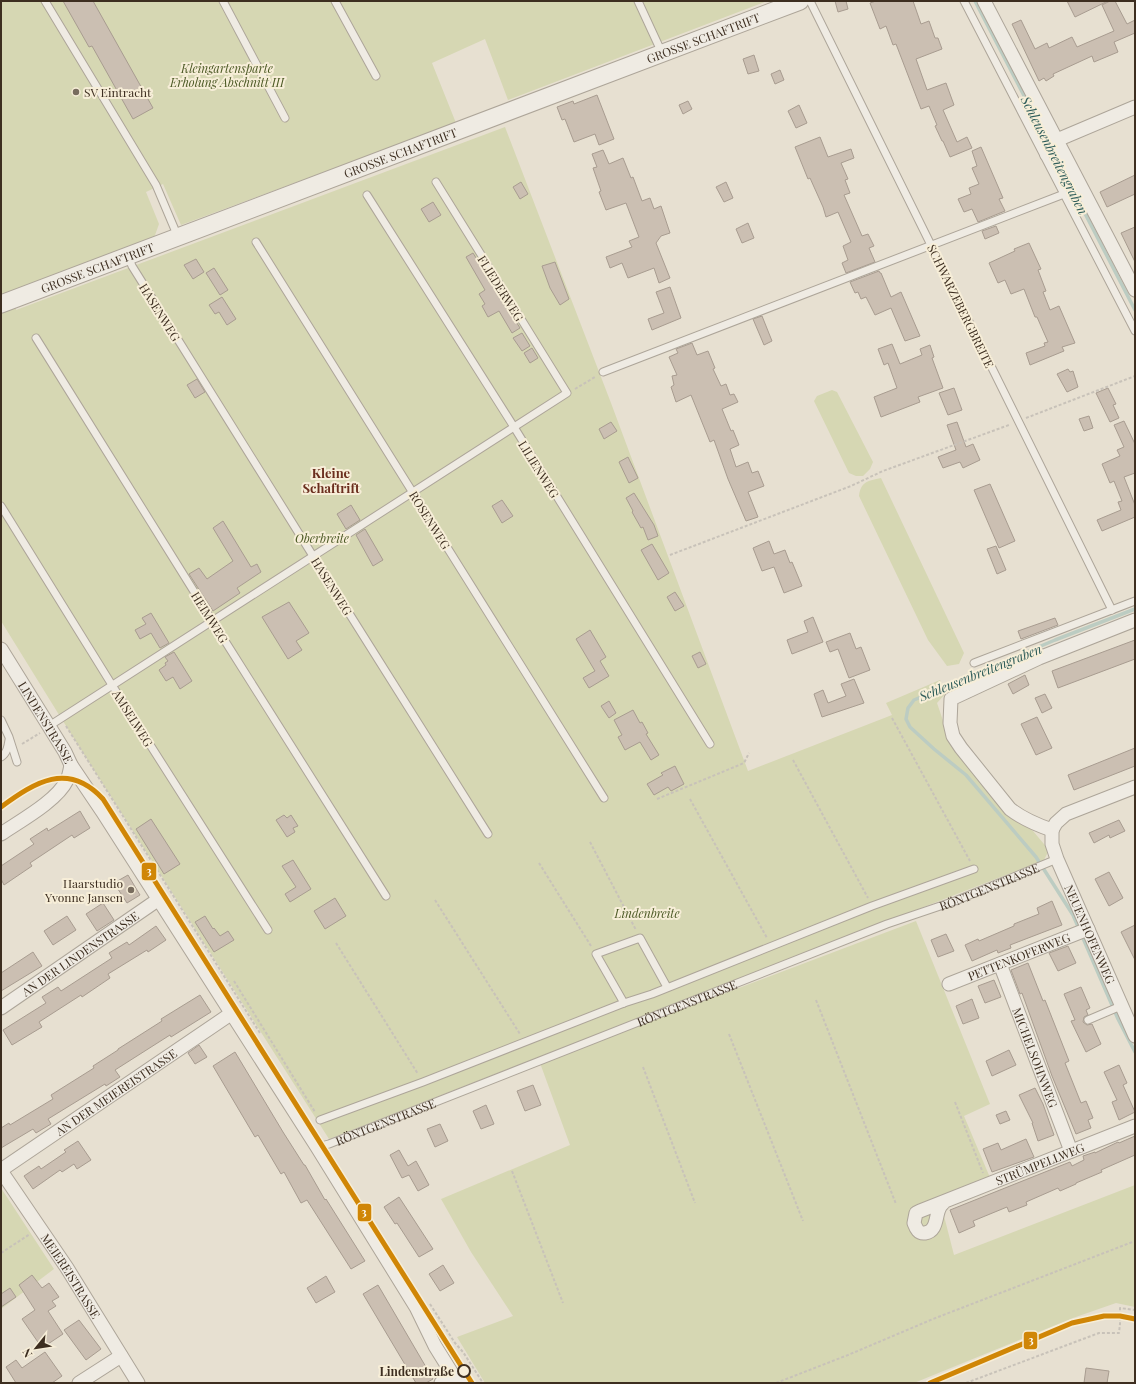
<svg xmlns="http://www.w3.org/2000/svg" width="1136" height="1384" viewBox="0 0 1136 1384" font-family="'Playfair Display',serif">
	<style>
		.green { fill: #d6d7b3 }
		.lines { fill: none; stroke-linecap: round; stroke-linejoin: round }
		.stream { stroke: #bcccc2; stroke-width: 3.5 }
		.building { fill: #cbbfb2; stroke: #a89c90 }
		.service-casing { stroke: #ada599; stroke-width: 9 }
		.minor-casing { stroke: #ada599; stroke-width: 15 }
		.tertiary-casing { stroke: #ada599; stroke-width: 19 }
		.path { stroke: #c8c2b9; stroke-width: 2; stroke-dasharray: 3 2; stroke-linecap: butt }
		.service { stroke: #efebe3; stroke-width: 7 }
		.minor { stroke: #efebe3; stroke-width: 13 }
		.tertiary { stroke: #efebe3; stroke-width: 17 }
		.tram-1-casing { stroke: #f7eed8; stroke-width: 8 }
		.tram-1 { stroke: #d08606; stroke-width: 5 }
		.poi-dot { fill: #786c5e; stroke: #f7eed8; stroke-width: 1.5 }
		.stop-dot { fill: #f7eed8; stroke: #3d2e20; stroke-width: 2 }
		.labels { text-anchor: middle; dominant-baseline: central; stroke-width: 4; stroke-linejoin: round; paint-order: stroke }
		.street-label { font-size: 12px; fill: #3d2e20; stroke: #f7eed8 }
		.park-label { font-size: 12px; font-style: italic; fill: #4d5a26; stroke: #f7eed8 }
		.poi-label { font-size: 12px; fill: #3d2e20; stroke: #f7eed8; text-anchor: start }
		.stop-label { font-size: 12px; font-weight: bold; fill: #3d2e20; stroke: #f7eed8; text-anchor: end }
		.water-label { font-size: 13px; font-style: italic; fill: #2f5d5a; stroke: #f7eed8 }
		.neighbourhood-label { font-size: 13px; font-weight: bold; fill: #6b2e1e; stroke: #f7eed8 }
		.line-badge { stroke: #f7eed8; stroke-width: 1.5 }
		.badge-label { font-size: 11px; text-anchor: middle; font-weight: bold; fill: #fff }
	</style>
	<rect width="100%" height="100%" fill="#e7e0d1"/>
	<path class="green" d="M 1,1 L 767,1 L 508,100 L 485,39 L 432,63 L 456,123 L 181,225 L 163,184 L 146,192 L 159,224 L 154,238 L 16,290 L 16,310 L 505,127 L 611,403 L 748,771 L 892,715 L 886,703 L 940,680 L 946,693 L 937,703 L 952,747 L 1008,812 L 1033,831 L 1049,850 L 1044,860 L 329,1139 L 61,718 L 1,621 Z
		M 832,390 L 837,392 L 873,462 L 870,469 L 863,476 L 856,476 L 849,473 L 814,401 L 817,396 Z
		M 881,478 L 964,653 L 959,664 L 947,666 L 928,640 L 859,496 C 861,481 868,481 881,478 Z
		M 916,921 L 990,1104 L 964,1116 L 991,1180 L 937,1198 L 943,1212 L 954,1255 L 1135,1185 L 1135,1307 L 1116,1303 L 1073,1318 L 914,1383 L 485,1383 L 457,1337 L 513,1316 L 471,1252 L 441,1199 L 570,1145 L 540,1063 Z
		M 1,1188 L 54,1269 L 1,1309 Z"/>
	<g class="lines">
		<path class="stream" d="M 975,1 L 1135,310
			M 1135,609 L 1055,640 L 914,700 L 908,708 L 906,719 L 910,727 L 934,749 L 966,775 L 1036,857 L 1073,915 L 1118,1019 L 1135,1052"/>
	</g>
	<path class="building" d="M 63,1 L 93,1 L 153,108 L 133,119 L 92,46 L 89,47 Z
		M 835,1 L 846,1 L 848,9 L 838,12 Z
		M 876,1 L 913,1 L 921,24 L 929,21 L 935,38 L 938,38 L 942,49 L 916,59 L 927,90 L 946,83 L 954,105 L 943,110 L 957,142 L 967,137 L 972,148 L 950,157 L 943,141 L 942,141 L 935,126 L 937,125 L 929,106 L 921,109 L 896,44 L 893,45 L 886,26 L 880,29 L 870,3 Z
		M 1067,1 L 1108,1 L 1075,17 Z
		M 1110,1 L 1115,1 L 1127,24 L 1135,20 L 1135,33 L 1114,42 L 1118,52 L 1094,62 L 1092,56 L 1053,74 L 1054,76 L 1046,81 L 1044,78 L 1039,81 L 1012,24 L 1021,20 L 1035,49 L 1047,43 L 1049,48 L 1072,37 L 1077,47 L 1114,31 L 1102,5 Z
		M 754,55 L 759,71 L 748,74 L 743,59 Z
		M 780,70 L 784,80 L 775,84 L 771,74 Z
		M 597,95 L 614,139 L 599,145 L 595,134 L 574,142 L 565,119 L 562,120 L 557,107 L 573,101 L 574,104 Z
		M 688,101 L 692,109 L 683,114 L 679,105 Z
		M 799,105 L 807,123 L 796,128 L 788,111 Z
		M 820,137 L 828,157 L 851,149 L 854,158 L 841,163 L 848,179 L 845,180 L 850,193 L 844,195 L 862,236 L 868,234 L 874,246 L 869,248 L 875,262 L 846,273 L 842,263 L 848,260 L 843,246 L 851,242 L 838,212 L 826,217 L 823,207 L 810,178 L 808,179 L 795,147 Z
		M 981,147 L 1003,198 L 999,199 L 1005,211 L 978,222 L 972,209 L 964,212 L 958,199 L 971,194 L 969,188 L 979,184 L 972,168 L 977,166 L 972,151 Z
		M 603,150 L 609,164 L 623,158 L 631,178 L 633,177 L 642,201 L 650,198 L 654,209 L 661,206 L 670,233 L 661,236 L 656,243 L 670,278 L 659,283 L 654,268 L 628,278 L 622,263 L 610,268 L 606,257 L 632,247 L 629,241 L 639,237 L 626,203 L 606,210 L 599,192 L 601,191 L 593,168 L 597,167 L 592,154 Z
		M 1135,175 L 1135,194 L 1107,207 L 1100,192 Z
		M 521,182 L 528,194 L 520,199 L 513,187 Z
		M 726,182 L 733,198 L 724,202 L 716,187 Z
		M 433,202 L 441,215 L 429,222 L 421,209 Z
		M 748,223 L 754,238 L 742,243 L 736,229 Z
		M 996,226 L 999,233 L 985,239 L 982,231 Z
		M 1135,227 L 1135,262 L 1121,233 Z
		M 1029,243 L 1041,269 L 1038,270 L 1046,291 L 1043,292 L 1050,310 L 1059,306 L 1075,343 L 1062,347 L 1064,351 L 1030,365 L 1026,353 L 1045,346 L 1044,343 L 1048,342 L 1037,317 L 1035,317 L 1024,289 L 1011,294 L 1005,280 L 998,283 L 989,263 L 1015,251 L 1014,249 Z
		M 473,253 L 520,328 L 512,333 L 499,311 L 488,317 L 482,306 L 485,304 L 479,294 L 485,290 L 466,257 Z
		M 196,259 L 204,272 L 193,279 L 184,265 Z
		M 555,262 L 569,299 L 560,305 L 550,288 L 542,266 Z
		M 214,268 L 228,290 L 220,295 L 206,273 Z
		M 879,271 L 880,273 L 881,273 L 891,297 L 901,292 L 920,336 L 905,341 L 891,308 L 875,315 L 866,297 L 861,299 L 858,292 L 855,293 L 850,282 Z
		M 670,287 L 681,318 L 652,330 L 648,319 L 664,313 L 656,292 Z
		M 222,297 L 236,319 L 227,325 L 219,312 L 215,314 L 209,305 Z
		M 762,316 L 772,341 L 764,345 L 753,319 Z
		M 522,333 L 530,346 L 522,351 L 513,338 Z
		M 692,343 L 697,355 L 708,351 L 715,368 L 713,369 L 721,386 L 726,384 L 730,395 L 734,394 L 738,402 L 722,409 L 731,431 L 733,430 L 739,445 L 730,449 L 736,467 L 748,462 L 752,473 L 758,471 L 764,486 L 748,492 L 758,517 L 746,521 L 728,479 L 714,440 L 710,442 L 691,395 L 676,402 L 671,387 L 674,385 L 672,376 L 677,375 L 669,357 L 678,353 L 676,349 Z
		M 892,344 L 900,364 L 922,355 L 920,349 L 930,345 L 934,357 L 932,358 L 943,388 L 918,397 L 920,402 L 881,417 L 874,397 L 897,388 L 888,363 L 884,365 L 878,349 Z
		M 532,348 L 538,358 L 530,363 L 524,353 Z
		M 1068,369 L 1070,372 L 1073,371 L 1078,387 L 1067,392 L 1057,374 Z
		M 197,379 L 205,392 L 195,398 L 187,385 Z
		M 954,388 L 962,410 L 948,415 L 939,393 Z
		M 1108,388 L 1116,404 L 1113,405 L 1119,418 L 1110,422 L 1096,393 Z
		M 1089,416 L 1093,428 L 1084,431 L 1079,419 Z
		M 1124,421 L 1135,444 L 1135,473 L 1124,477 L 1135,505 L 1135,517 L 1102,531 L 1097,520 L 1121,510 L 1118,502 L 1122,501 L 1114,481 L 1110,483 L 1102,464 L 1120,456 L 1117,450 L 1124,447 L 1114,425 Z
		M 611,422 L 617,431 L 604,439 L 599,429 Z
		M 957,422 L 966,447 L 973,444 L 980,460 L 963,468 L 960,462 L 943,468 L 938,457 L 956,450 L 947,425 Z
		M 628,457 L 638,478 L 629,483 L 619,462 Z
		M 990,484 L 1015,541 L 999,548 L 974,490 Z
		M 634,493 L 654,525 L 658,536 L 648,540 L 643,527 L 641,528 L 632,512 L 633,511 L 626,498 Z
		M 502,500 L 513,516 L 502,523 L 492,506 Z
		M 351,505 L 360,520 L 346,529 L 337,514 Z
		M 223,521 L 251,567 L 257,564 L 261,572 L 237,588 L 240,593 L 213,611 L 189,574 L 199,568 L 207,579 L 233,561 L 213,528 Z
		M 365,529 L 383,560 L 373,566 L 356,535 Z
		M 769,541 L 774,554 L 785,550 L 790,563 L 792,562 L 802,586 L 784,593 L 774,567 L 762,571 L 753,548 Z
		M 652,544 L 669,573 L 658,580 L 641,550 Z
		M 996,546 L 1006,570 L 997,574 L 987,549 Z
		M 675,592 L 684,606 L 675,611 L 667,597 Z
		M 289,602 L 309,633 L 296,641 L 302,650 L 288,659 L 262,617 Z
		M 151,613 L 169,643 L 160,648 L 151,633 L 140,639 L 135,630 L 146,624 L 142,618 Z
		M 813,617 L 823,642 L 792,654 L 787,640 L 808,632 L 804,621 Z
		M 1055,618 L 1058,625 L 1021,639 L 1018,631 Z
		M 590,630 L 606,657 L 600,661 L 609,676 L 589,688 L 583,678 L 595,671 L 576,639 Z
		M 850,633 L 856,649 L 861,647 L 870,670 L 849,678 L 838,649 L 830,652 L 826,642 Z
		M 1135,640 L 1135,659 L 1058,688 L 1052,671 Z
		M 174,652 L 192,681 L 180,689 L 173,677 L 166,681 L 159,670 L 166,665 L 165,663 L 168,661 L 165,657 Z
		M 700,652 L 706,664 L 698,668 L 692,656 Z
		M 1025,675 L 1029,685 L 1013,694 L 1008,684 Z
		M 854,679 L 864,703 L 822,717 L 814,694 L 823,690 L 828,703 L 846,696 L 841,684 Z
		M 1045,694 L 1052,708 L 1042,713 L 1035,698 Z
		M 609,701 L 616,713 L 609,718 L 601,706 Z
		M 633,710 L 640,723 L 642,722 L 648,733 L 646,734 L 659,755 L 651,760 L 640,742 L 625,750 L 618,737 L 622,735 L 614,720 Z
		M 1037,717 L 1052,748 L 1036,755 L 1021,724 Z
		M 1135,748 L 1135,766 L 1074,790 L 1068,775 Z
		M 675,766 L 684,784 L 671,791 L 668,787 L 654,795 L 647,784 L 663,775 L 661,773 Z
		M 80,811 L 90,828 L 74,838 L 72,835 L 30,863 L 32,866 L 4,885 L 1,879 L 1,866 L 34,844 L 30,839 L 47,828 L 48,831 Z
		M 284,815 L 287,818 L 291,815 L 298,826 L 293,828 L 295,832 L 287,837 L 276,820 Z
		M 151,819 L 180,864 L 164,874 L 136,829 Z
		M 1119,820 L 1125,831 L 1110,838 L 1109,835 L 1094,843 L 1089,833 Z
		M 293,860 L 311,889 L 290,902 L 285,894 L 296,887 L 282,866 Z
		M 1109,872 L 1123,898 L 1109,906 L 1095,879 Z
		M 128,875 L 140,895 L 127,903 L 114,883 Z
		M 335,898 L 346,916 L 325,929 L 314,911 Z
		M 1052,901 L 1062,925 L 1010,945 L 1011,948 L 998,953 L 997,950 L 972,961 L 965,945 L 978,939 L 979,941 L 1014,926 L 1014,924 L 1039,914 L 1037,908 Z
		M 103,903 L 114,920 L 97,931 L 86,914 Z
		M 67,916 L 76,930 L 53,945 L 44,931 Z
		M 205,916 L 213,929 L 214,928 L 220,936 L 228,931 L 234,940 L 214,952 L 195,922 Z
		M 1135,925 L 1135,960 L 1121,932 Z
		M 156,926 L 166,940 L 148,952 L 147,950 L 108,974 L 110,978 L 82,997 L 81,995 L 39,1022 L 42,1027 L 12,1045 L 3,1030 L 46,1003 L 42,997 L 58,987 L 61,991 L 112,958 L 109,953 L 127,942 L 129,945 Z
		M 946,934 L 954,951 L 938,957 L 931,940 Z
		M 1068,946 L 1076,963 L 1058,971 L 1049,953 Z
		M 33,952 L 42,966 L 1,991 L 1,973 Z
		M 1028,963 L 1043,1001 L 1045,1000 L 1069,1061 L 1065,1063 L 1081,1103 L 1086,1101 L 1093,1118 L 1088,1120 L 1091,1128 L 1076,1134 L 1052,1076 L 1022,993 L 1020,994 L 1011,970 Z
		M 994,980 L 1001,997 L 985,1003 L 978,986 Z
		M 1081,987 L 1090,1008 L 1086,1010 L 1088,1015 L 1084,1017 L 1083,1022 L 1087,1025 L 1092,1024 L 1101,1044 L 1086,1052 L 1071,1021 L 1075,1020 L 1064,994 Z
		M 200,995 L 211,1012 L 171,1037 L 170,1035 L 115,1070 L 120,1077 L 106,1086 L 105,1084 L 48,1119 L 51,1124 L 36,1133 L 33,1129 L 1,1148 L 1,1128 L 9,1123 L 10,1125 L 53,1099 L 51,1095 L 94,1068 L 93,1066 L 118,1050 L 118,1049 L 162,1021 L 161,1019 Z
		M 972,999 L 979,1018 L 963,1024 L 956,1006 Z
		M 199,1045 L 207,1057 L 195,1064 L 188,1053 Z
		M 1009,1050 L 1016,1065 L 992,1076 L 986,1061 Z
		M 235,1052 L 283,1132 L 304,1165 L 305,1165 L 325,1200 L 326,1199 L 365,1261 L 351,1269 L 307,1200 L 301,1203 L 284,1172 L 281,1174 L 258,1135 L 255,1137 L 213,1066 Z
		M 1119,1065 L 1127,1083 L 1123,1085 L 1135,1112 L 1119,1120 L 1112,1102 L 1117,1100 L 1104,1072 Z
		M 533,1085 L 541,1105 L 525,1111 L 517,1091 Z
		M 1035,1088 L 1043,1104 L 1054,1135 L 1038,1141 L 1032,1123 L 1033,1123 L 1019,1095 Z
		M 486,1105 L 494,1124 L 481,1129 L 473,1111 Z
		M 1006,1111 L 1010,1120 L 1000,1124 L 996,1115 Z
		M 440,1124 L 448,1141 L 435,1147 L 427,1129 Z
		M 1135,1136 L 1135,1155 L 1101,1170 L 1102,1172 L 1076,1183 L 1076,1184 L 1060,1191 L 1058,1188 L 1026,1202 L 1027,1205 L 1009,1212 L 1007,1207 L 973,1221 L 975,1226 L 959,1233 L 950,1210 L 1070,1162 L 1072,1166 L 1084,1160 L 1083,1156 L 1095,1152 L 1095,1153 L 1118,1142 L 1119,1143 Z
		M 1026,1139 L 1034,1157 L 992,1172 L 983,1149 L 998,1143 L 1001,1150 Z
		M 78,1141 L 91,1160 L 77,1169 L 74,1164 L 62,1172 L 60,1170 L 33,1189 L 24,1176 L 39,1166 L 41,1169 L 66,1152 L 64,1150 Z
		M 399,1150 L 408,1166 L 416,1161 L 429,1185 L 418,1191 L 409,1175 L 402,1178 L 390,1155 Z
		M 399,1197 L 433,1249 L 419,1257 L 397,1223 L 395,1224 L 384,1207 Z
		M 443,1265 L 454,1283 L 440,1291 L 429,1274 Z
		M 32,1275 L 42,1288 L 49,1283 L 59,1297 L 52,1301 L 56,1306 L 48,1311 L 63,1334 L 42,1348 L 22,1319 L 35,1310 L 19,1285 Z
		M 326,1276 L 335,1292 L 316,1303 L 307,1288 Z
		M 378,1285 L 433,1379 L 426,1383 L 416,1383 L 363,1294 Z
		M 10,1288 L 16,1297 L 1,1307 L 1,1294 Z
		M 79,1320 L 101,1349 L 86,1360 L 64,1330 Z
		M 45,1352 L 62,1376 L 52,1383 L 16,1383 L 6,1367 L 16,1360 L 22,1368 Z
		M 1086,1368 L 1109,1371 L 1107,1383 L 1084,1383 Z"/>
	<g class="lines">
		<g class="service-casing">
			<g id="service">
				<path d="M 45,1 L 156,185 L 178,237"/>
				<path d="M 223,1 L 285,118"/>
				<path d="M 335,1 L 376,76"/>
				<path d="M 638,1 L 662,53"/>
				<path d="M 810,1 L 1112,610"/>
				<path d="M 964,1 L 1135,331"/>
				<path d="M 1044,156 L 1061,148"/>
				<path d="M 367,195 L 514,427 L 710,744"/>
				<path d="M 256,242 L 604,798"/>
				<path d="M 128,256 L 132,266 L 313,556 L 488,834"/>
				<path d="M 36,338 L 213,622 L 386,896"/>
				<path d="M 603,372 L 1064,194"/>
				<path d="M 1,506 L 112,685 L 268,930"/>
				<path d="M 974,663 L 1135,601"/>
				<path d="M 1,720 L 9,737 L 17,762"/>
				<path d="M 49,726 L 567,393 L 436,182"/>
				<path d="M 1,757 C 7,753 8,747 9,740"/>
				<path d="M 624,1003 L 596,954 L 640,938 L 667,987"/>
				<path d="M 1088,1020 L 1121,1006"/>
				<path d="M 320,1120 L 423,1082 L 624,1003 L 652,994 L 872,906 L 974,869"/>
				<path id="s1" d="M 317,1147 L 329,1144 L 887,924 L 955,901 L 1057,859"/>
			</g>
		</g>
		<g class="minor-casing">
			<g id="minor">
				<path d="M 984,1 L 1135,290"/>
				<path d="M 1057,140 L 1135,107"/>
				<path id="s2" d="M 1,649 L 65,752 L 71,765 L 102,811 L 317,1147 L 416,1307 L 435,1346 L 453,1375 L 461,1383"/>
				<path d="M 1052,830 C 1037,825 1023,819 1010,809 L 961,748 L 953,736 L 950,723 L 951,699 L 1039,658 L 1135,620"/>
				<path id="s3" d="M 1052,830 L 1052,844 L 1057,859 L 1135,1036"/>
				<path d="M 1052,830 L 1056,823 L 1066,814 L 1135,787"/>
				<path d="M 1,834 C 20,821 57,801 67,780 C 69,776 70,770 71,765"/>
				<path id="s4" d="M 1000,964 L 1071,1151"/>
				<path id="s5" d="M 949,984 L 1088,929"/>
				<path id="s6" d="M 1,1008 L 159,899"/>
				<path id="s7" d="M 1,1170 L 232,1013"/>
				<path id="s8" d="M 1,1171 L 67,1268 L 138,1383"/>
				<path id="s9" d="M 944,1202 C 943,1204 941,1205 940,1207 C 935,1215 938,1231 925,1233 C 918,1234 916,1228 914,1223 L 916,1213 L 920,1211 L 1135,1126"/>
				<path d="M 79,1383 L 121,1356"/>
				<path d="M 441,1383 L 453,1375"/>
			</g>
		</g>
		<g class="tertiary-casing">
			<g id="tertiary">
				<path id="s10" d="M 1,304 L 800,1"/>
			</g>
		</g>
		<path class="path" d="M 575,389 L 595,377
			M 1026,418 L 1135,376
			M 670,555 L 851,486 L 883,471 L 1009,425
			M 892,718 L 970,861
			M 66,726 L 260,1033
			M 22,744 L 40,733
			M 793,760 L 868,898
			M 657,799 L 744,763 L 749,753
			M 690,799 L 767,938
			M 590,842 L 636,930
			M 539,863 L 591,946
			M 435,900 L 520,1034
			M 336,943 L 418,1074
			M 234,981 L 315,1112
			M 816,1000 L 896,1204
			M 729,1034 L 803,1221
			M 643,1067 L 695,1203
			M 955,1102 L 983,1173
			M 512,1171 L 563,1303
			M 1,1253 L 30,1234
			M 430,1304 L 455,1343 L 463,1352 L 483,1383
			M 776,1383 L 848,1355 L 933,1319 L 1135,1241
			M 966,1383 L 1099,1333 L 1119,1333 L 1120,1324 L 1120,1308 L 1135,1310"/>
		<use href="#service" class="service"/>
		<use href="#minor" class="minor"/>
		<use href="#tertiary" class="tertiary"/>
		<g class="tram-1-casing">
			<path id="tram-1" d="M 1,807 C 35,782 68,761 103,799 L 472,1383
				M 930,1383 L 1072,1323 L 1104,1316 L 1120,1316 L 1135,1319"/>
		</g>
		<use href="#tram-1" class="tram-1"/>
	</g>
	<g class="poi-dot">
		<circle cx="76" cy="92" r="4"/>
		<circle cx="131" cy="890" r="4"/>
	</g>
	<circle class="stop-dot" cx="464" cy="1371" r="6"/>
	<g class="labels">
		<g class="street-label">
			<text stroke="none"><textPath href="#s10" startOffset="751">GROSSE SCHAFTRIFT</textPath></text>
			<text stroke="none"><textPath href="#s10" startOffset="427">GROSSE SCHAFTRIFT</textPath></text>
			<text stroke="none"><textPath href="#s10" startOffset="103">GROSSE SCHAFTRIFT</textPath></text>
			<text transform="translate(501 288) rotate(58)">FLIEDERWEG</text>
			<text transform="translate(961 306) rotate(64)">SCHWARZEBERGBREITE</text>
			<text transform="translate(160 312) rotate(58)">HASENWEG</text>
			<text transform="translate(539 469) rotate(58)">LILIENWEG</text>
			<text transform="translate(430 520) rotate(58)">ROSENWEG</text>
			<text transform="translate(332 586) rotate(58)">HASENWEG</text>
			<text transform="translate(210 617) rotate(58)">HEIMWEG</text>
			<text transform="translate(133 718) rotate(58)">AMSELWEG</text>
			<text stroke="none"><textPath href="#s2" startOffset="86">LINDENSTRASSE</textPath></text>
			<text stroke="none"><textPath href="#s1" startOffset="721">RÖNTGENSTRASSE</textPath></text>
			<text stroke="none"><textPath href="#s3" startOffset="112">NEUENHOFENWEG</textPath></text>
			<text stroke="none"><textPath href="#s6" startOffset="96">AN DER LINDENSTRASSE</textPath></text>
			<text stroke="none"><textPath href="#s5" startOffset="75">PETTENKOFERWEG</textPath></text>
			<text stroke="none"><textPath href="#s1" startOffset="397">RÖNTGENSTRASSE</textPath></text>
			<text stroke="none"><textPath href="#s4" startOffset="100">MICHELSOHNWEG</textPath></text>
			<text stroke="none"><textPath href="#s7" startOffset="139">AN DER MEIEREISTRASSE</textPath></text>
			<text stroke="none"><textPath href="#s1" startOffset="73">RÖNTGENSTRASSE</textPath></text>
			<text stroke="none"><textPath href="#s9" startOffset="198">STRÜMPELLWEG</textPath></text>
			<text stroke="none"><textPath href="#s8" startOffset="126">MEIEREISTRASSE</textPath></text>
		</g>
		<g class="park-label">
			<text x="227" y="68">Kleingartensparte<tspan x="227" dy="14">Erholung Abschnitt III</tspan></text>
			<text x="322" y="538">Oberbreite</text>
			<text x="647" y="913">Lindenbreite</text>
		</g>
		<g class="poi-label">
			<text x="84" y="92">SV Eintracht</text>
			<text x="123" y="883" text-anchor="end">Haarstudio<tspan x="123" dy="14">Yvonne Jansen</tspan></text>
		</g>
		<g class="stop-label">
			<text x="454" y="1371">Lindenstraße</text>
		</g>
		<g class="water-label">
			<text transform="translate(1055 155) rotate(63)">Schleusenbreitengraben</text>
			<text transform="translate(980 672) rotate(-22)">Schleusenbreitengraben</text>
		</g>
		<g class="neighbourhood-label">
			<text x="331" y="472">Kleine<tspan x="331" dy="15">Schaftrift</tspan></text>
		</g>
	</g>
	<g class="line-badge">
		<rect x="141" y="862" width="16" height="19" rx="4" fill="#d08606"/>
		<rect x="357" y="1203" width="15" height="19" rx="4" fill="#d08606"/>
		<rect x="1023" y="1331" width="15" height="19" rx="4" fill="#d08606"/>
	</g>
	<g class="badge-label">
		<text x="149" y="875">3</text>
		<text x="364" y="1216">3</text>
		<text x="1031" y="1344">3</text>
	</g>
	<rect width="1136" height="1384" fill="none" stroke="#3d2e20" stroke-width="4"/>
	<g transform="translate(36 1348) rotate(240)" stroke="#f7eed8" stroke-width="3" paint-order="stroke">
	<path d="M0-3L7 15L0 10L-7 15Z" fill="#3d2e20"/>
	<text y="-6" font-size="11" font-weight="bold" text-anchor="middle" fill="#3d2e20">N</text>
	</g>
</svg>
